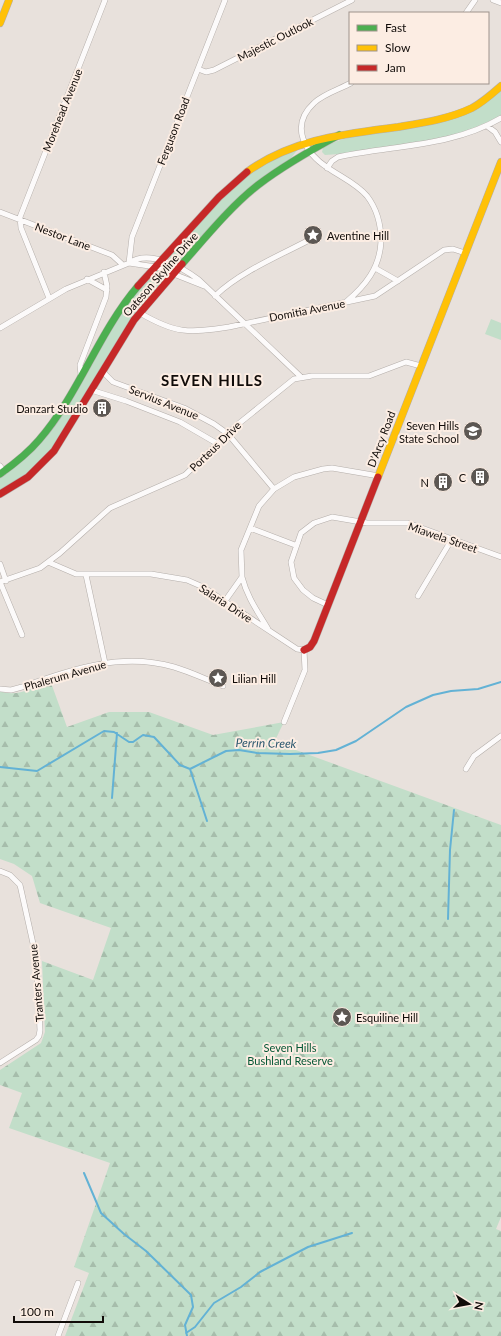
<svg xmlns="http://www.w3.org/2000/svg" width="501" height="1336" viewBox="0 0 501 1336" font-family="Lato,sans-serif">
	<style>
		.grass { fill: #c2dec9 }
		.forest { fill: url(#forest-firs) }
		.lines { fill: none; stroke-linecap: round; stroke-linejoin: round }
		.stream { stroke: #63b2d5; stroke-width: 2 }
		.street-casing { stroke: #b4aeaa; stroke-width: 6 }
		.fast-casing { stroke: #b4aeaa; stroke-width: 8 }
		.slow-casing { stroke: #b4aeaa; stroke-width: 8 }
		.jam-casing { stroke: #b4aeaa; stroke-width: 8 }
		.street { stroke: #fcfafa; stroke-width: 5 }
		.fast { stroke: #4caf50; stroke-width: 7 }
		.slow { stroke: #ffc107; stroke-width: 7 }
		.jam { stroke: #c62828; stroke-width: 7 }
		.labels { text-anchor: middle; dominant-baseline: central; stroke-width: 4; stroke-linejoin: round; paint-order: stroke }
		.street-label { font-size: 11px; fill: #110c09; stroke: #fcede3 }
		.poi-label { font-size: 11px; fill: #110c09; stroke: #fcede3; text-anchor: end }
		.park-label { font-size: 11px; fill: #045734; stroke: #fcede3 }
		.water-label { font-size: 12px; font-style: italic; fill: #2b576e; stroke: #fcede3 }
		.district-label { font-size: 15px; font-weight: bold; letter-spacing: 1px; fill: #110c09; stroke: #fcede3 }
	</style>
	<defs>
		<pattern id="forest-firs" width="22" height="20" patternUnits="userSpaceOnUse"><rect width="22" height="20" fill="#c2dec9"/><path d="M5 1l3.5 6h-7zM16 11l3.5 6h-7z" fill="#a6bdab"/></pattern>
	</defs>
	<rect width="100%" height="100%" fill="#e8e1dc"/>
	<path class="grass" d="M 501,90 L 501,115 C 453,143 393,145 339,154 L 325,155 L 322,152 L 323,148 C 340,137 359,136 378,133 C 428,126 461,123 501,90 Z
		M 298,149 L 288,162 L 254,186 L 179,265 L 169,261 L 170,255 L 221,198 L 266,161 Z
		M 157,270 L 166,274 L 165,279 L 56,446 L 31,472 L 0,493 L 0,476 L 29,455 L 126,305 Z
		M 491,319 L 501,323 L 501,340 L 485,334 Z"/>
	<path class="forest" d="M 50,680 L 67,727 L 109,712 L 149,712 L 213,735 L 284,722 L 274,742 L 501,825 L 501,1217 L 496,1229 L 501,1231 L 501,1336 L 65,1336 L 89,1273 L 74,1267 L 110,1163 L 9,1128 L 22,1093 L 0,1085 L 0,1070 L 41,1043 L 45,1032 L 42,961 L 93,980 L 111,928 L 40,903 L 32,876 L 14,864 L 0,859 L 0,691 C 17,698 35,687 50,680 Z"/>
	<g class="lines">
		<path class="stream" d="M 0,767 L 37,771 L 104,731 L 114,732 L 129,742 L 133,742 L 143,735 L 154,737 L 180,765 L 190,769 L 226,751 L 239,750 L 257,753 L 290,754 L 318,753 L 336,750 L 356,741 L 406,707 L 433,695 L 451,691 L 478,689 L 501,682
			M 190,769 L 207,821
			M 112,798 L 117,733
			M 448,919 L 450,850 L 454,810
			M 84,1173 L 101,1213 L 124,1234 L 146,1251 L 191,1295 L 193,1307 L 185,1325 L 187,1336
			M 186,1333 L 195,1327 L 214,1303 L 241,1287 L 260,1272 L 308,1247 L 352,1233"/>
		<g class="street-casing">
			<path id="street" d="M 493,0 L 501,3
				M 466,13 L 475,0
				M 198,69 L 206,72 L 214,70 L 352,0
				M 487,126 L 495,132 L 501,142
				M 327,168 L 332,161 L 338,157 C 392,145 452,147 501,118
				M 0,212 L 112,255 L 123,265
				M 129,263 L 132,237 L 225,0
				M 129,263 L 156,267 L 204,286
				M 375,268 L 398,281
				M 87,279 L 107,290
				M 215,296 C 241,271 283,254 315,237
				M 49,298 L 21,228 L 20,217 L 105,0
				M 346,302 C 365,286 380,268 381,241 C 381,226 377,209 367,196 C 357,184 341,177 328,168 C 305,153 289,126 314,103 C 323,94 340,89 351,83
				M 140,313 C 176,334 188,333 229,327 L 375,296 L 444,250 L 453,249 L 465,253
				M 0,328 L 66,289 L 129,263 C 149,249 182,267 199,280 L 301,377
				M 102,371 L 113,382 L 184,408 L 214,424 L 228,434 L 274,489
				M 81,375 L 80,365 L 106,297 L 107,286 L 104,272
				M 91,390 L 126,401 L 180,422 L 218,444
				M 0,466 L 4,472
				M 250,528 L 295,545
				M 48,562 L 76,574 L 151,574 L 187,580 L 203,587 L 297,649 L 304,650 L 305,670 L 284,722
				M 0,564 L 6,581
				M 86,575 L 105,663
				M 242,577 C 247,597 258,612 268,629
				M 0,582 L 40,568 L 60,553 L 110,508 L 185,475 L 237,425 L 294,379 L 312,376 L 369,376 L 406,362 L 421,366
				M 0,582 L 22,635
				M 418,596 L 452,539
				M 225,601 L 242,577 L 241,550 L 259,506 L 274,489 L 294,477 L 323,469 L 332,468 L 379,476
				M 328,605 L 313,598 L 303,590 L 294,578 L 291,562 L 301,533 L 314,523 L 332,517 L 367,523 L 408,523 L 501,557
				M 0,689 L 11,690 L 22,687 C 71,669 122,652 174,667 C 191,672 207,680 223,686
				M 466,769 L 474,756 L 501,736
				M 0,871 L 10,875 L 20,885 L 36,957 L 40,1030 L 39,1036 L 36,1040 L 0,1063
				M 58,1336 L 78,1283"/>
		</g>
		<g class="fast-casing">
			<path id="fast" d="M 182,264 C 206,237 230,207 258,185 C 283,166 311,150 339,135
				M 0,474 C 14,464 28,453 39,440 C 79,394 98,333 138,286"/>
		</g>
		<g class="slow-casing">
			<path id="slow" d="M 0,23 L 9,0
				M 247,172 C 292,139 344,134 398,127 C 422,123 449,119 472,108 C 483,102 492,94 501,86
				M 378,477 L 501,162"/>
		</g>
		<g class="jam-casing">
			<path id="jam" d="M 138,286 L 219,197 L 247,172
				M 0,494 L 28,477 L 54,451 L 134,320 L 182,264
				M 304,650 L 310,647 L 314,641 L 378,477"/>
		</g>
		<use href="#street" class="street"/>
		<use href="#fast" class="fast"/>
		<use href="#slow" class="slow"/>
		<use href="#jam" class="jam"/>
	</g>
	<defs>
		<g id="sight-disc" transform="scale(1)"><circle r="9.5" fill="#5c5753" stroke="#fcede3"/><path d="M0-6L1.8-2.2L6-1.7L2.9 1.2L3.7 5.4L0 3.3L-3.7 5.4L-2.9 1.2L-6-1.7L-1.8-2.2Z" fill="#fff"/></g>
		<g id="building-disc" transform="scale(1)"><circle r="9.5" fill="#5c5753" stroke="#fcede3"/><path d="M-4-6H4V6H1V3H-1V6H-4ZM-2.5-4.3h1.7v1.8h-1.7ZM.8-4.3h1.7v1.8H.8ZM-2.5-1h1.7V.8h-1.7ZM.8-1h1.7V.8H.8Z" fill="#fff"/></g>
		<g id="school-disc" transform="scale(1)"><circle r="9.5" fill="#5c5753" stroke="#fcede3"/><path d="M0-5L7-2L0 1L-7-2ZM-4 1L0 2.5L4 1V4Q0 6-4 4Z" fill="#fff"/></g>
	</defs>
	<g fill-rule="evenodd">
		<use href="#sight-disc" x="313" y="235"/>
		<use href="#building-disc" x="102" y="408"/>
		<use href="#school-disc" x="473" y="431"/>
		<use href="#building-disc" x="480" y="477"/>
		<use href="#building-disc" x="443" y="482"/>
		<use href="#sight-disc" x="218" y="678"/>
		<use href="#sight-disc" x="342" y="1017"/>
	</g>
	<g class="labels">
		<g class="street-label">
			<text transform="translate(275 39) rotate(-27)">Majestic Outlook</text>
			<text transform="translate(62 110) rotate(-68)">Morehead Avenue</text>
			<text transform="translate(173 131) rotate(-69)">Ferguson Road</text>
			<text transform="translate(63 236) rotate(21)">Nestor Lane</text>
			<text transform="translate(160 274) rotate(-49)">Oateson Skyline Drive</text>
			<text transform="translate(307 310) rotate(-11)">Domitia Avenue</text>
			<text transform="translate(164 402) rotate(22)">Servius Avenue</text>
			<text transform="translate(381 439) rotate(-69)">D'Arcy Road</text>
			<text transform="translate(215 446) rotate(-44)">Porteus Drive</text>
			<text transform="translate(443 537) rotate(19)">Miawela Street</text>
			<text transform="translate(226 603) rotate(33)">Salaria Drive</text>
			<text transform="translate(65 675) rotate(-16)">Phalerum Avenue</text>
			<text transform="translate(36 983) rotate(-95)">Tranters Avenue</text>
		</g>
		<g class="poi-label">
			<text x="327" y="235" text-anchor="start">Aventine Hill</text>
			<text x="88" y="408">Danzart Studio</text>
			<text x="459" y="425">Seven Hills<tspan x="459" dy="13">State School</tspan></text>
			<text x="466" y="477">C</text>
			<text x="429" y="482">N</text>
			<text x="232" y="678" text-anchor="start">Lilian Hill</text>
			<text x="356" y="1017" text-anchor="start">Esquiline Hill</text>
		</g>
		<g class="park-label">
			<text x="290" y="1047">Seven Hills<tspan x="290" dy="13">Bushland Reserve</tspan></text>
		</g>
		<g class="water-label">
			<text transform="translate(266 743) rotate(1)">Perrin Creek</text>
		</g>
		<g class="district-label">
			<text x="212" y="380">SEVEN HILLS</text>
		</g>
	</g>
	<rect x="349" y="12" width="140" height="72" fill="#fcede3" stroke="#9e938c"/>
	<rect x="357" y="25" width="20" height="6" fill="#4caf50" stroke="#9e938c"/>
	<text x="385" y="32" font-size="12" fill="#110c09">Fast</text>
	<rect x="357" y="45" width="20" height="6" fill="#ffc107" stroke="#9e938c"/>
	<text x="385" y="52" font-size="12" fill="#110c09">Slow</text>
	<rect x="357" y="65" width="20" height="6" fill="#c62828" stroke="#9e938c"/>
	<text x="385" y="72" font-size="12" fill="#110c09">Jam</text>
	<g transform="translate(469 1304) rotate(101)" stroke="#fcede3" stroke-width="3" paint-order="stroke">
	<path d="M0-3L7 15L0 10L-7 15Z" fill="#110c09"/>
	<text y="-6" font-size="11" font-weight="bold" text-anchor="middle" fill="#110c09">N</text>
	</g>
	<path d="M14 1316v6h89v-6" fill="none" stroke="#110c09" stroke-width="2"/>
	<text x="20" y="1316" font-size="12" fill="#110c09" stroke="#fcede3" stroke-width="3" paint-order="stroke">100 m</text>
</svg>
